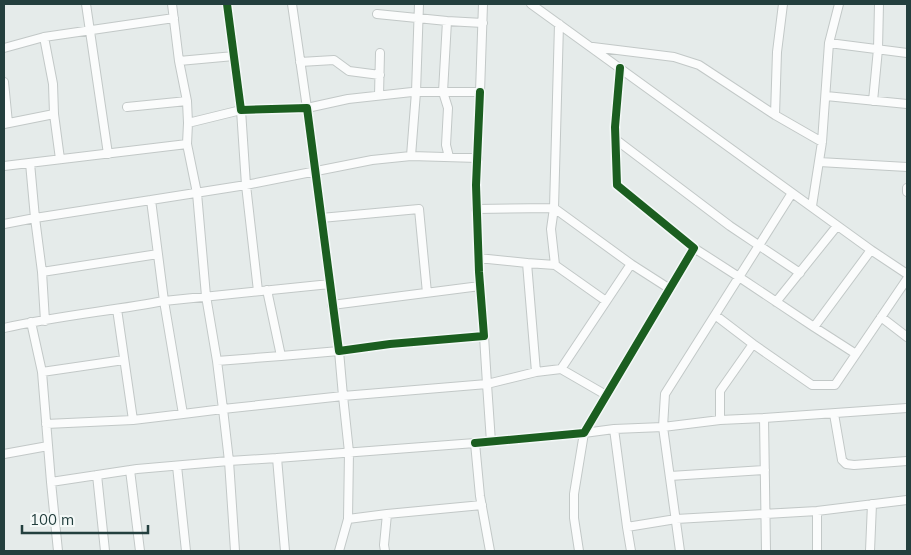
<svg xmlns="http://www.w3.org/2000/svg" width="911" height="555" viewBox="0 0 911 555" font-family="Mulish,sans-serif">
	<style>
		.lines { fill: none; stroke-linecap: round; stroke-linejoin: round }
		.street-casing { stroke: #c2c8c7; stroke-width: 10 }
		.street { stroke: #fbfcfc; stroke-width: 8 }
		.cycleway-casing { stroke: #f4f9f8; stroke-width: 11 }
		.cycleway { stroke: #1b5e20; stroke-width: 8 }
	</style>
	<rect width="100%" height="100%" fill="#e5ebea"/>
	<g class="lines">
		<g class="street-casing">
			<path id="street" d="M 86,4 L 108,154
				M 172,4 L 179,61 L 187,101 L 188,123 L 241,110 L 246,185 L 258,291
				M 227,4 L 241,110 L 307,108 L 339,351 L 390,344 L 484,336 L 479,272 L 476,185 L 480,92
				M 292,4 L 307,108 L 348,99 L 412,92 L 480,92 L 483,4
				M 419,4 L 416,92 L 411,156 L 478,158
				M 531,4 L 871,250 L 907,274
				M 377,14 L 447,21 L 483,23
				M 447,21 L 443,92 L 448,108 L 446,145 L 449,157
				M 44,37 L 53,84 L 54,114 L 60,159
				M 829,43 L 907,53
				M 593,47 L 674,57 L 699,65 L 775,115 L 822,142
				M 4,48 L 44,37 L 174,18
				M 179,61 L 234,56
				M 300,62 L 334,60 L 349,71 L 380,75
				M 4,82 L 8,123
				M 379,95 L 380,53
				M 826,96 L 907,104
				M 873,101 L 878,49 L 879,4
				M 127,107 L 187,101
				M 775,115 L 777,52 L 783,4
				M 4,124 L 54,114
				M 615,139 L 730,226 L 800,273
				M 187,144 L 197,193 L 206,296 L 217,361 L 281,356
				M 819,162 L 907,167
				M 4,166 L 187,144 L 188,123
				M 907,188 L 907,192
				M 812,206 L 822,142 L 829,43 L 839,4
				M 476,209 L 554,208 L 559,24
				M 321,218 L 419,209 L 427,293
				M 4,224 L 35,218 L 30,163
				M 694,248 L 739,277 L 792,193
				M 478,258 L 527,263
				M 555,265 L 606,301
				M 42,272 L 35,218 L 151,200
				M 330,284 L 164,301 L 151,200 L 246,185 L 372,160 L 411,156
				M 776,302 L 837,226
				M 332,305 L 480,286
				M 117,309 L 133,420 L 183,414
				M 881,317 L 907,337
				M 45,321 L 42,272 L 158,254
				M 31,322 L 42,372 L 51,482 L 137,469 L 229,461 L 235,551
				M 814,327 L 856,354
				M 4,328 C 56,316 111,311 164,301 L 183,414 L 223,409 L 229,461 L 277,458
				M 753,344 L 812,385 L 835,385 L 907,279
				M 217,361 L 223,409 L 343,396 L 339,351 L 281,356 L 267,290
				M 561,369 L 606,395
				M 42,372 L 124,360
				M 536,372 L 527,263 L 555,265 L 551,229 L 554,208 L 631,264
				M 834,414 L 842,460 L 846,464 L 854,465 L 907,461
				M 764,418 L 907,408
				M 720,420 L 764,418 L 766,551
				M 46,424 L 133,420
				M 614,429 L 663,427 L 665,394 L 739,277 L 814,327 L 871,250
				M 491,442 L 487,384 L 536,372 L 561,369 L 631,264 L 670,289
				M 475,443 L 584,433 L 694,248 L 617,185 L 615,127 L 620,68
				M 4,454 L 48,446
				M 177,466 L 186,551
				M 130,470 L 140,551
				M 97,475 L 105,551
				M 670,476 L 765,470
				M 51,482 L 58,551
				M 817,511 L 817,551
				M 348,519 L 387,514 L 482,505
				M 627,527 L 631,551
				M 285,551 L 277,458 L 475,443 L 480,496 L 490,551
				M 339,551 L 348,519 L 349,452 L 343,396 L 487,384 L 484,336
				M 385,551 L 384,545 L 387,514
				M 579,551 L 574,518 L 574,494 L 584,433 L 614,429 L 627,527 L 676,519 L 817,511 L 907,500
				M 680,551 L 663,427 L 720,420 L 720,391 L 753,344 L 715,315
				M 870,551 L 872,504"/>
		</g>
		<use href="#street" class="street"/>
		<g class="cycleway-casing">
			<path id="cycleway" d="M 227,4 L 241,110 L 307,108 L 339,351 L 390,344 L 484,336 L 479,272 L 476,185 L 480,92
				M 475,443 L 584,433 L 694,248 L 617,185 L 615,127 L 620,68"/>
		</g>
		<use href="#cycleway" class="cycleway"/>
	</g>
	<rect width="911" height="555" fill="none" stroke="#233f3e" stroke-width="10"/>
	<path d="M22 525v8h126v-8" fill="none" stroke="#233f3e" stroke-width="2.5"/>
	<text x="30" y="525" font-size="15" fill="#233f3e" stroke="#f4f9f8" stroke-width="4" paint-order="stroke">100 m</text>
</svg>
